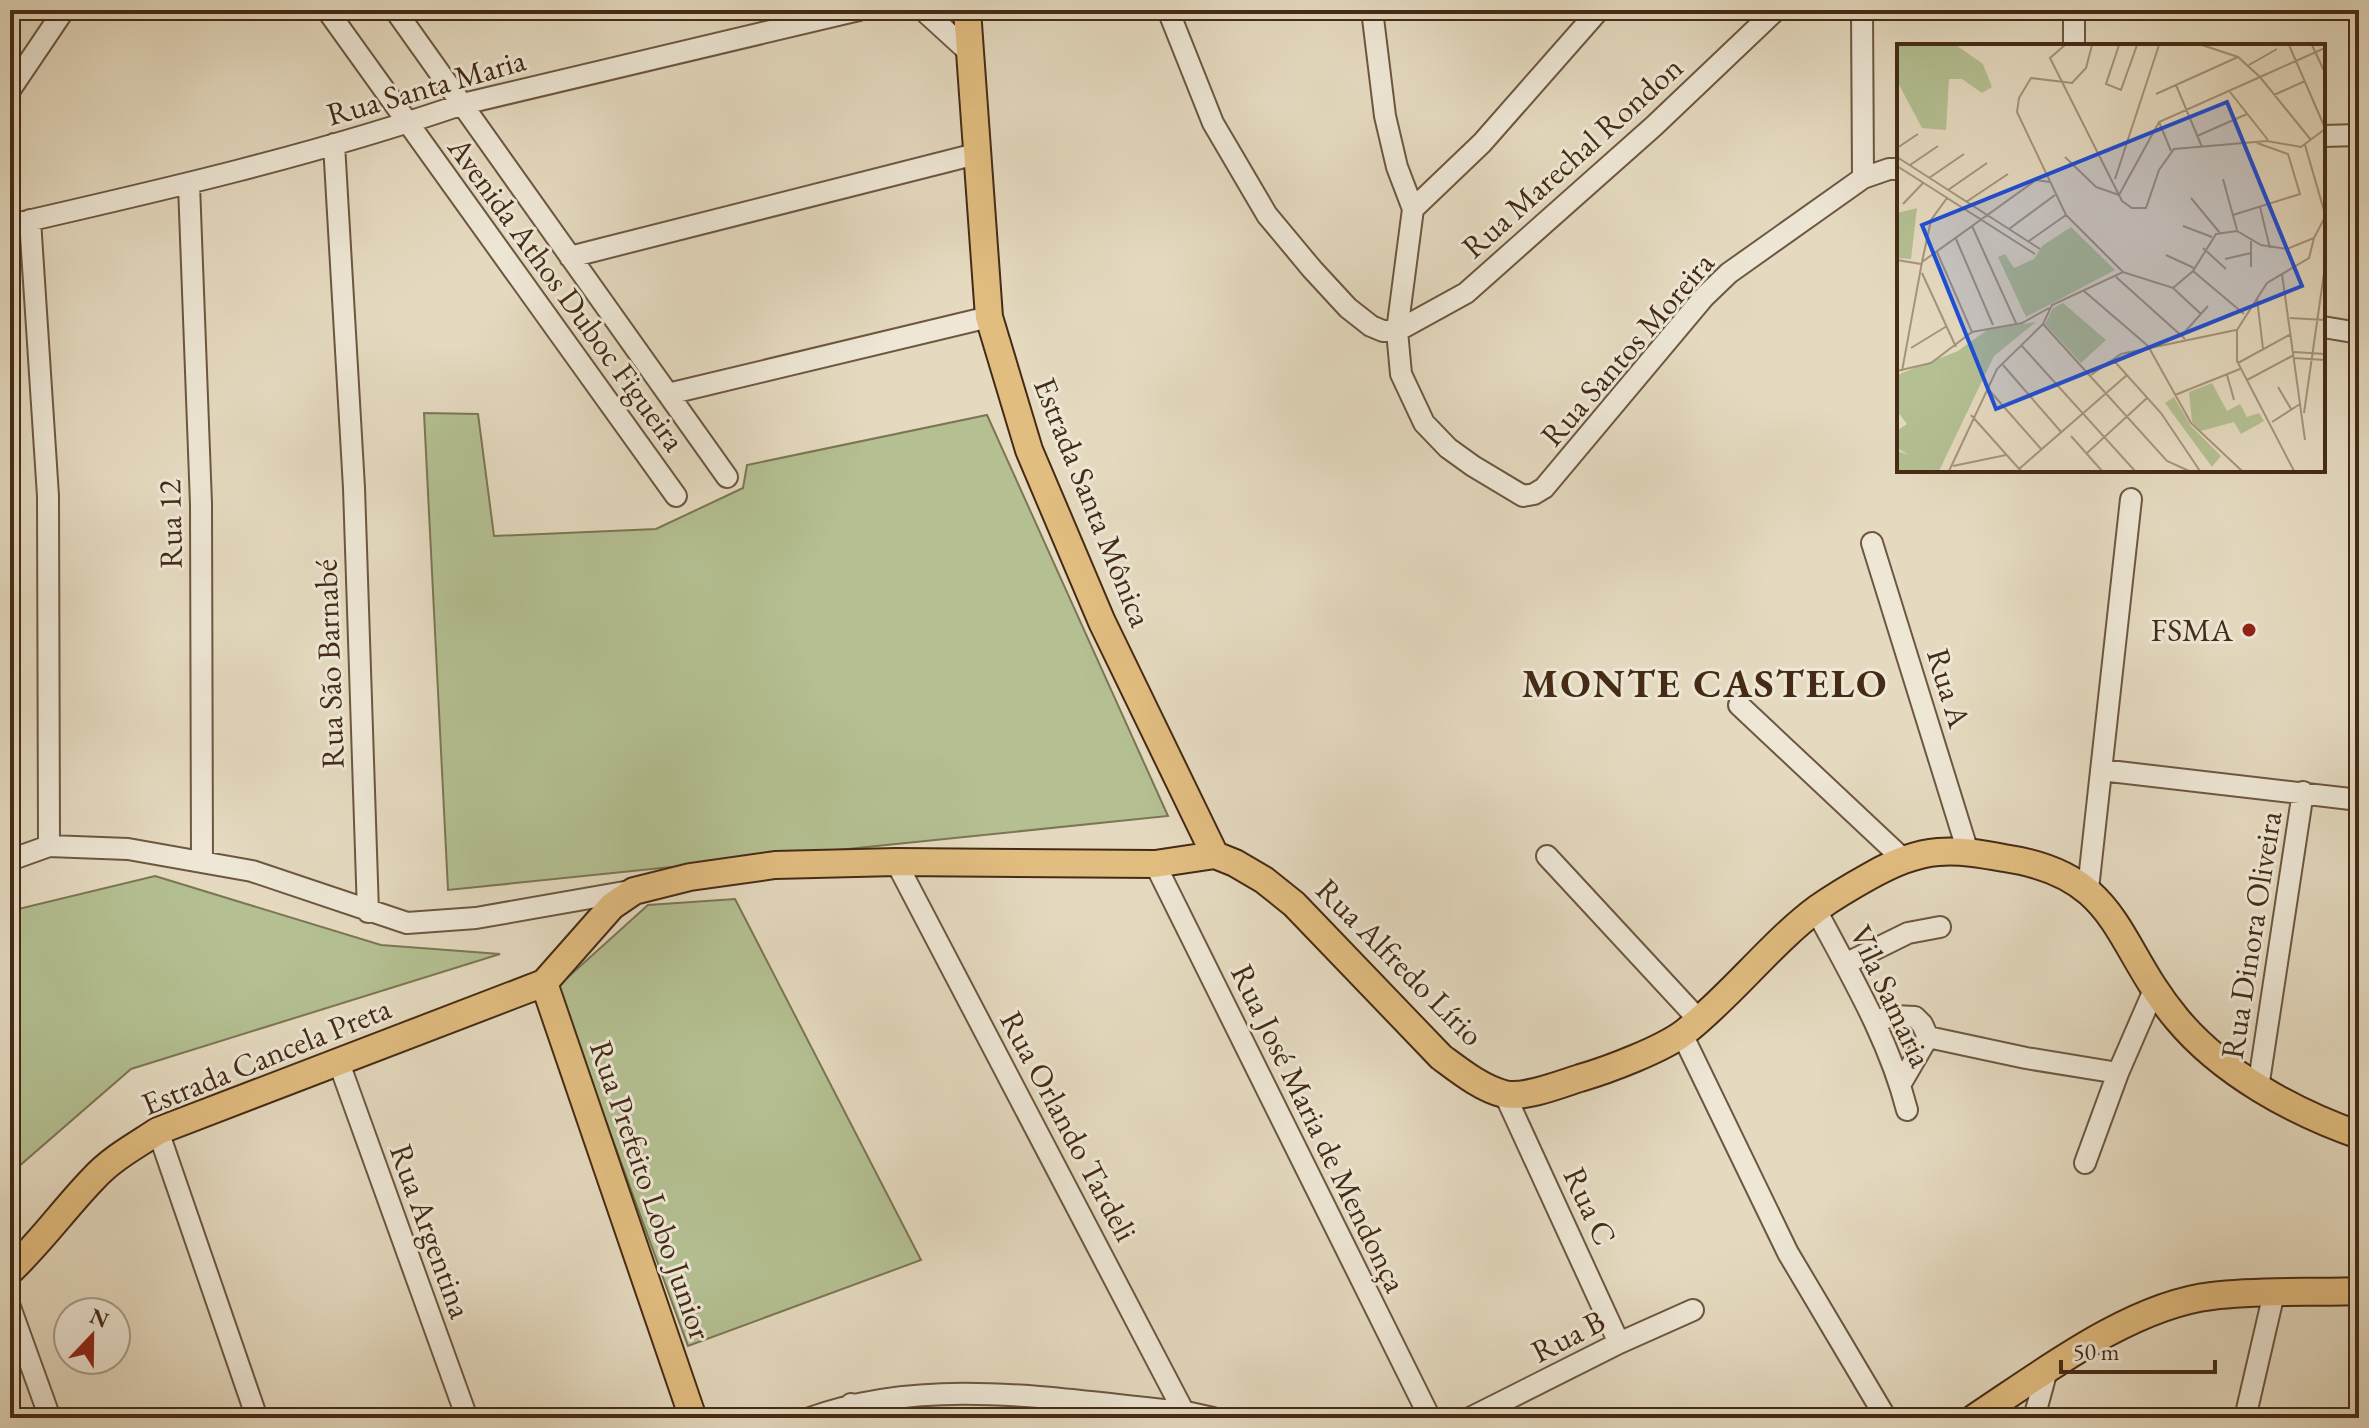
<svg xmlns="http://www.w3.org/2000/svg" width="2369" height="1428" viewBox="0 0 2369 1428" font-family="'EB Garamond',serif">
	<style>
		.green { fill: #b4c092; stroke: #7c7654; stroke-width: 2 }
		.lines { fill: none; stroke-linecap: round; stroke-linejoin: round }
		.minor-casing { stroke: #6d5740; stroke-width: 24 }
		.major-casing { stroke: #452b15; stroke-width: 30 }
		.minor { stroke: #eee7d6; stroke-width: 20 }
		.major { stroke: #e2bd80; stroke-width: 26 }
		.poi-dot { fill: #8f2418; stroke: #eee7d6; stroke-width: 3 }
		.labels { text-anchor: middle; dominant-baseline: central; stroke-width: 6; stroke-linejoin: round; paint-order: stroke }
		.street-label { font-size: 32px; fill: #452b15; stroke: #eee7d6 }
		.poi-label { font-size: 32px; fill: #452b15; stroke: #eee7d6; text-anchor: end }
		.district-label { font-size: 40px; font-weight: bold; letter-spacing: 2px; fill: #452b15; stroke: #eee7d6 }
		.inset-road { fill: none; stroke: #a5947c; stroke-width: 2 }
		.view { fill: #1d4ed8; fill-opacity: 0.15; stroke: #1d4ed8; stroke-width: 4 }
		.inset-edge { fill: none; stroke: #452b15; stroke-width: 4 }
	</style>
	<rect width="100%" height="100%" fill="#e5dac0"/>
	<filter id="stains"><feTurbulence type="fractalNoise" baseFrequency=".0025" numOctaves="4"/><feColorMatrix values="0 0 0 0 .2 0 0 0 0 .09 0 0 0 0 .02 0 0 0 .5 -.17"/></filter>
	<radialGradient id="worn" r=".72"><stop offset=".6" stop-color="#630" stop-opacity="0"/><stop offset="1" stop-color="#630" stop-opacity=".3"/></radialGradient>
	<path class="green" d="M 424,413 L 478,414 L 494,536 L 656,529 L 743,488 L 747,465 L 987,415 L 1168,816 L 448,890 Z
		M 155,876 L 381,945 L 500,954 L 131,1069 L 10,1174 L 10,911 Z
		M 735,899 L 921,1260 L 688,1346 L 557,987 L 648,905 Z"/>
	<g class="lines">
		<g class="minor-casing">
			<path id="minor" d="M 327,10 L 676,496
				M 395,10 L 727,477
				M 923,10 L 969,52
				M 1168,10 L 1213,123 L 1267,215 L 1312,269 L 1348,308 L 1371,326 L 1383,331 L 1397,331 L 1466,293 L 1654,126 L 1776,10
				M 1372,10 L 1385,116 L 1397,167 L 1413,209 L 1397,331 L 1401,374 L 1424,423 L 1448,448 L 1473,466 L 1523,496 L 1534,494 L 1544,488 L 1704,297 L 1729,273 L 1863,178 L 1889,169 L 1899,169
				M 1862,10 L 1863,178
				M 2074,10 L 2074,46
				M 10,90 L 64,10
				M 2323,136 L 2359,135
				M 334,144 L 354,488 L 368,912
				M 189,185 L 201,504 L 202,861
				M 1413,209 L 1482,143 L 1599,10
				M 30,220 L 48,496 L 49,846
				M 10,225 C 163,190 315,155 463,104 L 859,10
				M 570,257 L 976,154
				M 2323,327 L 2359,333
				M 668,394 L 989,317
				M 1872,543 L 1968,852
				M 1739,705 L 1903,859
				M 2101,770 L 2359,800
				M 1547,856 L 1699,1020
				M 10,860 L 49,846 L 128,849 L 252,871 L 407,923 L 476,918 L 630,891
				M 896,862 L 1187,1418
				M 1155,864 L 1430,1418
				M 2088,889 L 2131,499
				M 1816,910 C 1850,974 1889,1039 1907,1110
				M 1845,964 L 1908,933 L 1940,927
				M 1874,1021 L 1894,1016 L 1915,1017 L 1922,1024 L 1928,1037 L 1900,1085
				M 1682,1034 L 1788,1253 L 1886,1418
				M 1928,1037 L 2026,1058 L 2118,1073
				M 339,1063 L 467,1418
				M 2258,1088 L 2303,792
				M 1505,1095 L 1619,1343
				M 158,1131 L 257,1418
				M 2085,1163 L 2118,1073 L 2154,990
				M 10,1307 L 50,1418
				M 851,1404 L 887,1418
				M 810,1418 C 930,1374 1063,1401 1186,1412 L 1213,1418
				M 1470,1418 L 1619,1343 L 1693,1310
				M 2034,1418 L 2047,1370
				M 2245,1418 L 2274,1293"/>
		</g>
		<g class="major-casing">
			<path id="major" d="M 967,10 L 989,317 L 1029,450 L 1102,622 L 1215,855
				M 544,983 L 693,1418
				M 10,1271 C 41,1242 64,1209 93,1179 C 111,1159 135,1146 158,1131 L 544,983 L 612,906 L 634,891 L 690,877 L 775,865 L 896,862 L 1155,864 L 1215,855 L 1235,863 L 1264,880 L 1294,904 L 1441,1057 C 1460,1071 1481,1088 1504,1094 C 1524,1099 1561,1084 1580,1078 C 1608,1070 1663,1049 1685,1032 C 1732,995 1772,942 1818,908 C 1835,896 1852,886 1870,876 C 1891,864 1913,854 1938,852 C 1960,850 1982,854 2004,858 C 2121,875 2114,944 2177,1019 C 2222,1073 2293,1112 2359,1135
				M 1974,1418 C 2041,1374 2131,1305 2212,1296 C 2260,1290 2310,1293 2359,1291"/>
		</g>
		<use href="#minor" class="minor"/>
		<use href="#major" class="major"/>
	</g>
	<circle class="poi-dot" cx="2249" cy="630" r="8"/>
	<g class="labels">
		<g class="street-label">
			<text transform="translate(426 87) rotate(-16)">Rua Santa Maria</text>
			<text transform="translate(1572 157) rotate(-42)">Rua Marechal Rondon</text>
			<text transform="translate(567 294) rotate(54)">Avenida Athos Duboc Figueira</text>
			<text transform="translate(1627 349) rotate(-49)">Rua Santos Moreira</text>
			<text transform="translate(1093 502) rotate(68)">Estrada Santa Mônica</text>
			<text transform="translate(170 524) rotate(-91)">Rua 12</text>
			<text transform="translate(329 664) rotate(-92)">Rua São Barnabé</text>
			<text transform="translate(1949 688) rotate(73)">Rua A</text>
			<text transform="translate(2251 935) rotate(-81)">Rua Dinora Oliveira</text>
			<text transform="translate(1400 962) rotate(45)">Rua Alfredo Lírio</text>
			<text transform="translate(1891 996) rotate(65)">Vila Samaria</text>
			<text transform="translate(266 1056) rotate(-22)">Estrada Cancela Preta</text>
			<text transform="translate(1069 1126) rotate(62)">Rua Orlando Tardeli</text>
			<text transform="translate(1319 1128) rotate(64)">Rua José Maria de Mendonça</text>
			<text transform="translate(651 1190) rotate(71)">Rua Prefeito Lobo Junior</text>
			<text transform="translate(1590 1206) rotate(65)">Rua C</text>
			<text transform="translate(431 1231) rotate(70)">Rua Argentina</text>
			<text transform="translate(1568 1336) rotate(-27)">Rua B</text>
		</g>
		<g class="poi-label">
			<text x="2233" y="630">FSMA</text>
		</g>
		<g class="district-label">
			<text x="1705" y="683">MONTE CASTELO</text>
		</g>
	</g>
	<g transform="translate(1897 44)">
		<rect width="428" height="428" fill="#e5dac0"/>
		<path d="M 0,1 L 59,1 L 86,20 L 95,43 L 85,49 L 65,35 L 52,35 L 49,86 L 25,84 L 0,37 ZM 20,164 L 14,215 L 0,214 L 0,169 ZM 174,183 L 218,226 L 129,273 L 101,213 L 108,210 L 117,224 L 137,215 L 145,202 ZM 166,259 L 209,296 L 184,319 L 148,280 L 156,264 ZM 139,278 L 97,312 L 42,427 L 0,427 L 0,407 L 12,411 L 0,404 L 0,387 L 3,391 L 1,386 L 10,380 L 0,367 L 0,331 L 61,307 L 90,286 ZM 315,339 L 330,367 L 343,360 L 350,373 L 362,369 L 367,377 L 344,390 L 337,378 L 304,387 L 295,378 L 292,348 ZM 277,353 L 294,382 L 324,412 L 315,423 L 268,359 Z" fill="#b4c092"/>
		<path class="inset-road" d="M 168,1 L 153,14 L 225,157 L 235,164 L 249,164 L 262,126 L 277,105 L 370,97 L 404,103 L 428,85M 195,1 L 189,24 L 175,39 L 134,34 L 122,54 L 120,68 L 169,171 L 226,228M 222,1 L 209,40 L 224,46 L 240,1M 305,1 L 341,13 L 363,33 L 428,4M 392,1 L 428,84M 415,1 L 428,29M 352,21 L 380,5M 279,41 L 305,103M 333,48 L 371,96M 259,50 L 341,13M 377,51 L 408,37M 262,78 L 274,107M 300,92 L 350,70M 408,101 L 428,170M 0,104 L 21,90M 0,113 L 143,205M 168,113 L 199,143 L 222,151M 13,121 L 41,102M 0,122 L 138,210M 32,134 L 67,110M 218,135 L 262,1M 326,135 L 340,186M 51,146 L 90,119M 222,151 L 262,78 L 363,33 L 414,96M 294,154 L 323,189M 69,158 L 111,130M 6,160 L 26,139M 363,163 L 373,204M 336,171 L 403,150 L 391,110 L 360,99M 75,182 L 119,279M 286,182 L 315,193M 112,185 L 158,151M 59,195 L 96,281M 132,197 L 169,171M 354,197 L 354,223M 306,204 L 329,225M 40,208 L 75,288M 269,211 L 297,224M 328,215 L 354,209M 0,216 L 24,220M 25,218 L 34,176 L 50,154M 296,227 L 347,270M 25,229 L 59,303M 385,230 L 408,396M 219,233 L 288,295M 276,244 L 304,270M 187,247 L 251,302 L 294,379 L 345,427M 360,254 L 366,305M 393,274 L 428,276M 146,280 L 270,417 L 292,427M 285,291 L 311,262M 124,301 L 238,427M 14,304 L 50,282M 397,308 L 428,310M 397,314 L 428,316M 210,318 L 219,319 L 264,369 L 303,427M 341,319 L 394,290M 106,321 L 165,389M 0,327 L 34,319 L 75,288 L 125,279 L 152,264M 5,327 L 25,218 L 139,136 L 153,138M 194,331 L 224,310 L 339,286M 330,331 L 337,356M 350,336 L 397,311M 381,343 L 394,365M 92,346 L 145,406M 278,351 L 343,325M 407,369 L 428,222M 74,371 L 124,427M 375,378 L 403,360M 174,392 L 205,427M 190,409 L 250,354M 56,422 L 109,411M 122,425 L 230,331M 52,427 L 100,325 L 146,280 L 155,261 L 226,228 L 276,244 L 296,227 L 319,190 L 340,187 L 364,201 L 390,205 L 417,194 L 428,173M 397,427 L 340,317 L 340,286 L 370,239 L 412,214 L 417,194"/>
		<path class="view" d="M 330,58 L 405,242 L 99,365 L 25,181 Z"/>
		<rect width="428" height="428" class="inset-edge"/>
	</g>
	<rect width="2369" height="1428" fill="none" stroke="#e5dac0" stroke-width="40"/>
	<rect x="12" y="12" width="2345" height="1404" fill="none" stroke="#452b15" stroke-width="4"/>
	<rect x="20" y="20" width="2329" height="1388" fill="none" stroke="#452b15" stroke-width="2"/>
	<g transform="translate(92 1336) rotate(22)"><circle r="38" fill="#eee7d6" stroke="#aa9c89" stroke-width="2"/>
	<path d="M0-6L14 30L0 20L-14 30Z" fill="#8f2418"/>
	<text y="-12" font-size="22" font-weight="bold" text-anchor="middle" fill="#452b15">N</text>
	</g>
	<path d="M2061 1360v12h154v-12" fill="none" stroke="#452b15" stroke-width="4"/>
	<text x="2073" y="1360" font-size="24" fill="#452b15" stroke="#eee7d6" stroke-width="6" paint-order="stroke">50 m</text>
	<rect width="100%" height="100%" filter="url(#stains)"/>
	<rect width="100%" height="100%" fill="url(#worn)"/>
</svg>
